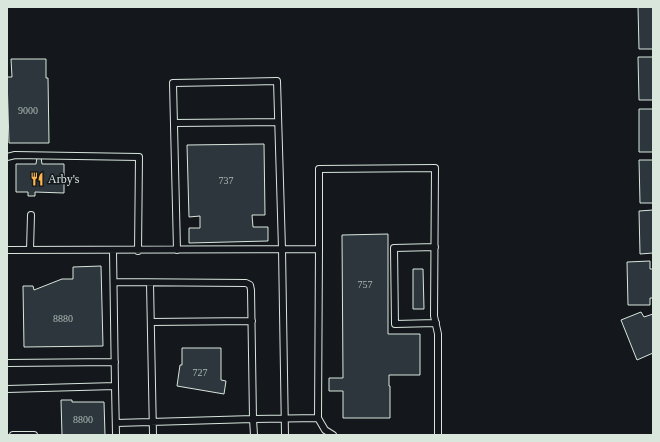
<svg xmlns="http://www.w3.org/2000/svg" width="660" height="442" viewBox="0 0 660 442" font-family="'Times New Roman',serif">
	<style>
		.building { fill: #2c363c; stroke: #d8e6dc }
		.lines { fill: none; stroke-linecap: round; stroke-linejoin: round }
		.lane-casing { stroke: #d8e6dc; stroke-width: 8 }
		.lane { stroke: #14181c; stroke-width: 6 }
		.labels { text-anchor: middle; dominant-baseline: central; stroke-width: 3; stroke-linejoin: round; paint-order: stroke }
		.number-label { font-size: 10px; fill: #adbab4 }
		.poi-label { font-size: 12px; fill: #d8e6dc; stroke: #14181c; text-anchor: start }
	</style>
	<rect width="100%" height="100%" fill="#14181c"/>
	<path class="building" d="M 638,7 L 653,7 L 653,49 L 639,49 Z
		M 638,57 L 653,57 L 653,100 L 639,100 Z
		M 11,59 L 46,59 L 46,78 L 48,78 L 49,143 L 9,143 L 7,77 L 12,77 Z
		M 639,109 L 653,109 L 653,152 L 639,152 Z
		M 264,144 L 265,215 L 252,215 L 253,227 L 268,227 L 268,241 L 189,243 L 189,228 L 200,228 L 200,216 L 189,217 L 187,145 Z
		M 37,157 L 41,157 L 42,164 L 64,164 L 64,193 L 35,192 L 35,196 L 28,196 L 28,192 L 16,192 L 16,164 L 36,164 Z
		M 639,160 L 653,160 L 653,203 L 640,203 Z
		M 653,210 L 653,253 L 640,254 L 639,211 Z
		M 388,234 L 388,334 L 420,334 L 420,375 L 389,375 L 389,386 L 390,386 L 390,418 L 343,418 L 343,391 L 329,391 L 329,378 L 343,378 L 342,235 Z
		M 650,261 L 650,269 L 653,269 L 653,298 L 650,298 L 650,305 L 628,305 L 627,262 Z
		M 101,266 L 103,346 L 24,347 L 23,286 L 33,286 L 34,290 L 62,279 L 73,279 L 73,267 Z
		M 413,269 L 423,269 L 424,309 L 413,309 Z
		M 641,312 L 644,317 L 653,314 L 653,353 L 637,360 L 621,320 Z
		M 182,348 L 221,348 L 221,380 L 226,381 L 224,394 L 177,386 L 180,365 L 182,365 Z
		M 61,400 L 72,400 L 72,402 L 104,402 L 105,435 L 62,435 Z"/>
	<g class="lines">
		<g class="lane-casing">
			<path id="lane" d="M 174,123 L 278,122
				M 7,157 L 15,155 L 139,157 L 138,251
				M 435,247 L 394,248 L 395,324 L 436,323
				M 7,250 L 319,249 L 319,169 L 435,168 L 434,316 L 438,334 L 438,435
				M 30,250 L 31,215
				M 177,250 L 173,83 L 277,81 L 282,249 L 285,435
				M 114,282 L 246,283 L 250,285 L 251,290 L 253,419 L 254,435
				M 150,283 L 153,435
				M 151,322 L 252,321
				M 7,363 L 115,362
				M 115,386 L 116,435
				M 7,389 L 115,386 L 113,251
				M 318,418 L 325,430 L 333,435
				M 116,423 L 253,419 L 318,418 L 319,249
				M 13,435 L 34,435"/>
		</g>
		<use href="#lane" class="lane"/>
	</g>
	<defs>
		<g id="restaurant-bare" transform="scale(1.08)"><path d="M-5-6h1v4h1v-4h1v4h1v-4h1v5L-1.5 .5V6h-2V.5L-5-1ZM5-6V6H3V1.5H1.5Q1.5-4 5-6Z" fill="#ffb74d" stroke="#14181c" stroke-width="2.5" paint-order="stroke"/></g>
	</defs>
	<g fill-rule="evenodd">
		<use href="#restaurant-bare" x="37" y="179"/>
	</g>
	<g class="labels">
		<g class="number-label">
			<text x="28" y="110">9000</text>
			<text x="226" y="180">737</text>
			<text x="365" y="284">757</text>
			<text x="63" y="318">8880</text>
			<text x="200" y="372">727</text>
			<text x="83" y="419">8800</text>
		</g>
		<g class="poi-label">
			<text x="48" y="179">Arby's</text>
		</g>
	</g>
	<rect width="660" height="442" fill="none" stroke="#d8e6dc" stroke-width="16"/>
</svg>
